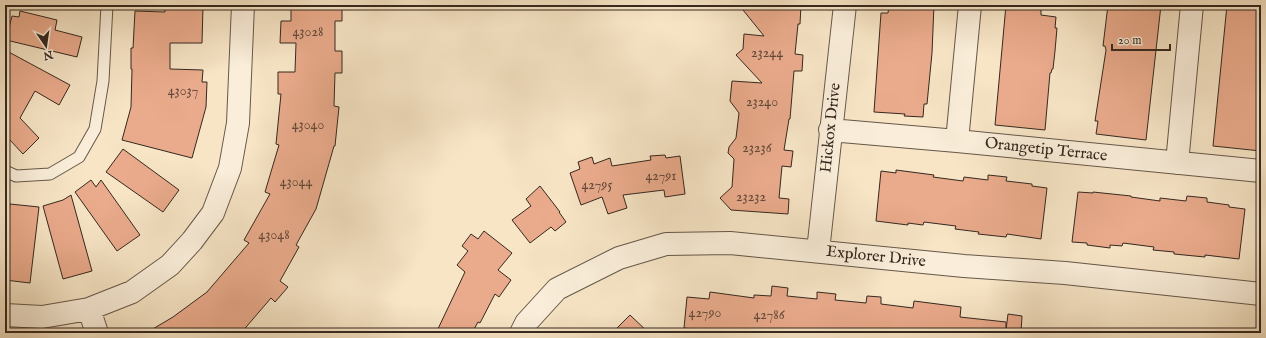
<svg xmlns="http://www.w3.org/2000/svg" width="1266" height="338" viewBox="0 0 1266 338" font-family="'IM FELL English',serif">
	<style>
		.building { fill: #eaab8c; stroke: #35281f }
		.lines { fill: none; stroke-linecap: round; stroke-linejoin: round }
		.lane-casing { stroke: #665749; stroke-width: 13 }
		.street-casing { stroke: #665749; stroke-width: 24 }
		.lane { stroke: #faeeda; stroke-width: 11 }
		.street { stroke: #faeeda; stroke-width: 22 }
		.labels { text-anchor: middle; dominant-baseline: central; stroke-width: 3; stroke-linejoin: round; paint-order: stroke }
		.number-label { font-size: 14px; fill: #62493a }
		.street-label { font-size: 16px; fill: #35281f; stroke: #faeeda }
	</style>
	<rect width="100%" height="100%" fill="#f7e5c6"/>
	<filter id="stains"><feTurbulence type="fractalNoise" baseFrequency=".005" numOctaves="4"/><feColorMatrix values="0 0 0 0 .2 0 0 0 0 .09 0 0 0 0 .02 0 0 0 .5 -.17"/></filter>
	<radialGradient id="worn" r=".72"><stop offset=".6" stop-color="#630" stop-opacity="0"/><stop offset="1" stop-color="#630" stop-opacity=".3"/></radialGradient>
	<path class="building" d="M 165,5 L 203,6 L 202,43 L 170,43 L 170,69 L 203,70 L 202,82 L 207,82 L 206,107 L 192,158 L 122,140 L 131,107 L 132,69 L 131,69 L 131,48 L 133,48 L 135,11 L 165,12 Z
		M 291,5 L 342,5 L 342,21 L 335,21 L 335,51 L 342,51 L 342,73 L 335,73 L 334,106 L 339,107 L 335,146 L 334,146 L 316,209 L 296,245 L 299,247 L 280,281 L 288,287 L 275,302 L 271,298 L 241,333 L 146,333 L 173,317 L 207,292 L 249,243 L 244,240 L 270,194 L 265,192 L 279,145 L 276,144 L 281,94 L 278,94 L 278,72 L 295,72 L 296,43 L 280,43 L 281,21 L 291,21 Z
		M 739,5 L 801,5 L 800,24 L 798,24 L 795,54 L 803,55 L 802,71 L 794,71 L 790,119 L 789,119 L 784,150 L 793,151 L 791,167 L 782,166 L 779,198 L 789,199 L 788,214 L 731,210 L 720,198 L 732,187 L 734,159 L 728,153 L 729,147 L 736,138 L 739,113 L 730,101 L 732,81 L 762,83 L 736,55 L 743,49 L 744,34 L 764,36 Z
		M 889,5 L 934,5 L 932,53 L 927,104 L 924,104 L 923,117 L 904,116 L 905,114 L 874,112 L 881,13 L 888,13 Z
		M 1006,5 L 1041,5 L 1041,15 L 1056,17 L 1055,28 L 1057,28 L 1055,51 L 1053,69 L 1052,69 L 1051,73 L 1050,73 L 1045,130 L 995,125 Z
		M 1108,5 L 1161,5 L 1146,140 L 1096,134 L 1098,121 L 1095,121 L 1106,50 L 1105,46 L 1103,46 Z
		M 1227,5 L 1261,5 L 1259,37 L 1261,37 L 1261,151 L 1213,146 Z
		M 20,11 L 57,20 L 55,30 L 82,37 L 77,57 L 6,40 L 12,16 L 19,17 Z
		M 5,50 L 70,85 L 59,105 L 35,91 L 20,118 L 39,138 L 23,154 L 9,139 L 5,146 Z
		M 123,149 L 179,190 L 163,212 L 106,172 Z
		M 665,155 L 666,158 L 680,156 L 685,194 L 665,197 L 664,190 L 623,195 L 627,208 L 608,214 L 602,197 L 581,205 L 570,173 L 580,169 L 578,162 L 592,157 L 594,164 L 610,158 L 612,166 L 651,160 L 650,156 Z
		M 896,170 L 934,175 L 933,177 L 963,181 L 964,177 L 988,180 L 988,175 L 1007,177 L 1006,181 L 1032,184 L 1032,186 L 1047,188 L 1041,239 L 1007,234 L 1006,237 L 978,234 L 979,232 L 955,229 L 956,226 L 924,222 L 923,225 L 908,223 L 908,225 L 876,221 L 881,171 L 896,173 Z
		M 91,180 L 96,187 L 101,180 L 140,235 L 117,251 L 75,192 Z
		M 540,186 L 560,212 L 559,212 L 566,222 L 555,231 L 551,227 L 530,243 L 512,220 L 531,206 L 526,199 Z
		M 1078,192 L 1093,193 L 1093,192 L 1131,196 L 1131,197 L 1160,201 L 1160,198 L 1186,201 L 1187,196 L 1207,198 L 1207,202 L 1229,205 L 1229,207 L 1245,209 L 1239,259 L 1205,255 L 1205,257 L 1174,254 L 1174,252 L 1153,250 L 1154,247 L 1123,243 L 1122,246 L 1110,245 L 1110,248 L 1087,245 L 1087,243 L 1072,242 Z
		M 71,195 L 92,271 L 63,279 L 43,206 L 63,200 Z
		M 10,204 L 39,207 L 30,283 L 5,280 L 5,245 Z
		M 484,231 L 512,253 L 498,270 L 511,280 L 499,297 L 495,294 L 480,323 L 478,322 L 472,333 L 436,333 L 465,272 L 457,265 L 468,251 L 462,246 L 471,234 L 478,239 Z
		M 772,286 L 788,288 L 787,296 L 817,299 L 817,292 L 836,294 L 835,300 L 866,303 L 867,296 L 881,297 L 881,304 L 913,308 L 914,301 L 961,307 L 960,317 L 1006,322 L 1006,330 L 1008,314 L 1022,316 L 1021,333 L 730,333 L 684,328 L 687,297 L 709,299 L 710,292 L 754,298 L 754,295 L 771,296 Z
		M 630,315 L 649,333 L 612,333 Z"/>
	<g class="lines">
		<g class="lane-casing">
			<path id="lane" d="M 5,171 L 16,176 L 50,174 L 79,157 L 95,129 L 103,81 L 107,5"/>
		</g>
		<g class="street-casing">
			<path id="street" d="M 830,130 L 957,141 L 1261,171
				M 957,141 L 970,5
				M 1177,163 L 1192,5
				M 818,251 L 845,5
				M 89,309 L 97,333
				M 5,315 L 42,317 L 89,309 L 132,292 L 170,265 L 192,241 L 213,213 L 230,168 L 238,123 L 243,5
				M 521,333 L 526,323 L 557,289 L 619,258 L 666,244 L 730,243 L 964,266 L 1065,273 L 1261,294"/>
		</g>
		<use href="#lane" class="lane"/>
		<use href="#street" class="street"/>
	</g>
	<g class="labels">
		<g class="number-label">
			<text x="308" y="32">43028</text>
			<text x="767" y="53">23244</text>
			<text x="183" y="91">43037</text>
			<text x="762" y="102">23240</text>
			<text x="308" y="125">43040</text>
			<text x="757" y="148">23236</text>
			<text x="661" y="176">42791</text>
			<text x="296" y="182">43044</text>
			<text x="597" y="185">42795</text>
			<text x="751" y="197">23232</text>
			<text x="274" y="235">43048</text>
			<text x="705" y="313">42790</text>
			<text x="769" y="315">42786</text>
		</g>
		<g class="street-label">
			<text transform="translate(831 128) rotate(-84)">Hickox Drive</text>
			<text transform="translate(1046 150) rotate(6)">Orangetip Terrace</text>
			<text transform="translate(876 257) rotate(6)">Explorer Drive</text>
		</g>
	</g>
	<rect width="1266" height="338" fill="none" stroke="#f7e5c6" stroke-width="20"/>
	<rect x="6" y="6" width="1254" height="326" fill="none" stroke="#35281f" stroke-width="2"/>
	<rect x="10" y="10" width="1246" height="318" fill="none" stroke="#35281f"/>
	<g transform="translate(46 46) rotate(167)" stroke="#faeeda" stroke-width="3" paint-order="stroke">
	<path d="M0-3L7 15L0 10L-7 15Z" fill="#35281f"/>
	<text y="-6" font-size="11" font-weight="bold" text-anchor="middle" fill="#35281f">N</text>
	</g>
	<path d="M1112 44v6h58v-6" fill="none" stroke="#35281f" stroke-width="2"/>
	<text x="1118" y="44" font-size="12" fill="#35281f" stroke="#faeeda" stroke-width="3" paint-order="stroke">20 m</text>
	<rect width="100%" height="100%" filter="url(#stains)"/>
	<rect width="100%" height="100%" fill="url(#worn)"/>
</svg>
